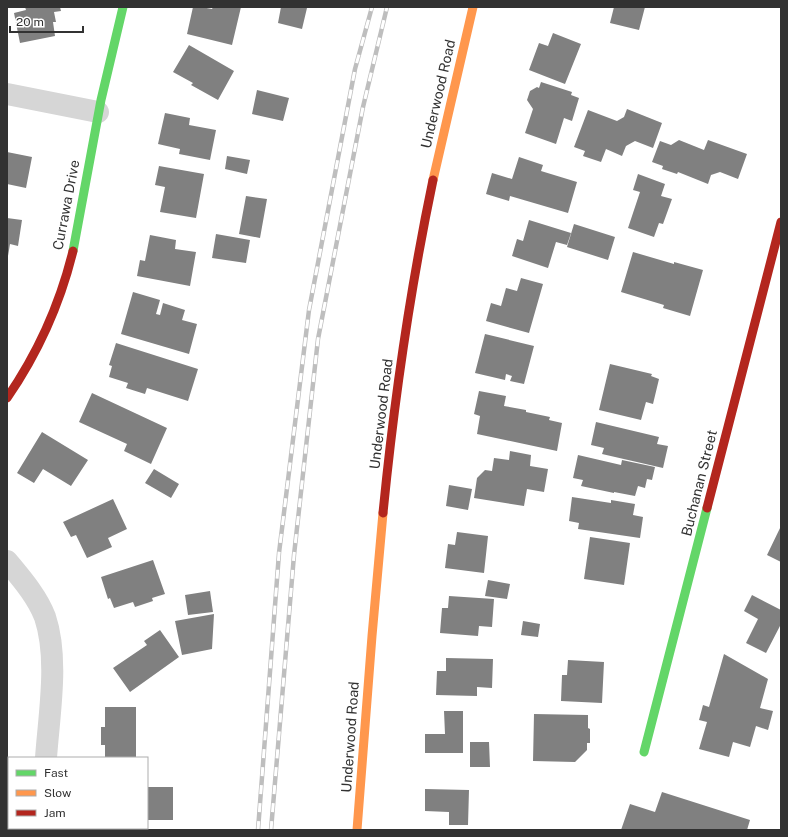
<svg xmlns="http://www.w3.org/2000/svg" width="788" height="837" viewBox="0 0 788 837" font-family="'Public Sans',sans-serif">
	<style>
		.building { fill: #808080 }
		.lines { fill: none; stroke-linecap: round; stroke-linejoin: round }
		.street { stroke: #d6d6d6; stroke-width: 22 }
		.fast { stroke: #63d668; stroke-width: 9 }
		.slow { stroke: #ff974d; stroke-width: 9 }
		.jam { stroke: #b3261e; stroke-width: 9 }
		.rail-casing { stroke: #bebebe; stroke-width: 4.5 }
		.rail { stroke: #fff; stroke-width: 3; stroke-dasharray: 9; stroke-linecap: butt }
		.labels { text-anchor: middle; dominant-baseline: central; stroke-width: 4; stroke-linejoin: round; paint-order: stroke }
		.street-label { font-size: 14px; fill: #323232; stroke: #fff }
	</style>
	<rect width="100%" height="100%" fill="#fff"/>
	<path class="building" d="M 25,7 L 60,7 L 61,11 L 54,12 L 56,22 L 53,22 L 55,36 L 20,43 L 14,13 L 26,10 Z
		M 193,7 L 201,7 L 212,9 L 213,7 L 241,7 L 232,45 L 187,34 Z
		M 281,7 L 307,8 L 302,29 L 278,23 Z
		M 614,7 L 645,7 L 639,30 L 610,23 Z
		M 553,33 L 581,44 L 565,84 L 529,70 L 539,43 L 548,46 Z
		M 189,45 L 234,71 L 218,100 L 191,85 L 193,83 L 173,72 Z
		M 541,82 L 572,92 L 571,95 L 579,98 L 572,121 L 564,118 L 556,144 L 525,133 L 533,109 L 527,100 L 530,91 L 537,87 L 539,88 Z
		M 257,90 L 289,98 L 283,121 L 252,114 Z
		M 627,109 L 662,123 L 653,148 L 635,141 L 626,146 L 622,156 L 606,149 L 601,162 L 583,156 L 585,151 L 574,147 L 588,110 L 617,121 L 624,117 Z
		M 165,113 L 190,118 L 189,125 L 216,130 L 210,160 L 179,154 L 180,149 L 158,144 Z
		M 679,140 L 704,150 L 708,140 L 747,154 L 738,179 L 720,172 L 711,175 L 708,184 L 678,172 L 677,174 L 662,169 L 663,166 L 652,162 L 660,141 L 671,145 Z
		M 7,152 L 32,157 L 26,188 L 7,184 Z
		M 227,156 L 250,160 L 247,174 L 225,169 Z
		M 519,157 L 543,165 L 541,171 L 577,182 L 568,213 L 510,196 L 509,201 L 486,194 L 492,173 L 512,179 Z
		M 159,166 L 204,174 L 196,218 L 160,212 L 165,187 L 155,185 Z
		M 638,174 L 665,184 L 661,196 L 672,199 L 663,224 L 659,223 L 654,237 L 628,228 L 640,192 L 633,190 Z
		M 246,196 L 267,199 L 260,238 L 239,234 Z
		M 7,218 L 22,220 L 18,246 L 10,244 L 8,256 Z
		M 529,220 L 571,233 L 567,245 L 556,242 L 548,268 L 512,256 L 517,239 L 523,241 Z
		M 574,224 L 615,237 L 608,260 L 567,247 Z
		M 216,234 L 250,240 L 246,263 L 212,258 Z
		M 150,235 L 176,240 L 175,249 L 196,252 L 190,286 L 137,276 L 140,260 L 145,261 Z
		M 633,252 L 674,264 L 674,262 L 703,270 L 690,316 L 663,308 L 664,305 L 621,292 Z
		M 521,278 L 543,284 L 529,333 L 486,321 L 491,303 L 501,306 L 506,288 L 517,291 Z
		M 133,292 L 160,300 L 156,314 L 160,315 L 163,303 L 185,310 L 182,320 L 197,324 L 189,354 L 121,334 Z
		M 485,334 L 534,346 L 524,384 L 510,381 L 512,376 L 506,374 L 505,380 L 475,373 Z
		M 116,343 L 198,369 L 188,401 L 147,388 L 145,394 L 126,388 L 128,383 L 109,377 L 112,366 L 109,365 Z
		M 610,364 L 652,374 L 651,376 L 659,379 L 653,404 L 646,402 L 641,420 L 599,410 Z
		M 479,391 L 506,396 L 504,406 L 526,410 L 526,412 L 550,417 L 549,420 L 562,423 L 557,451 L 477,434 L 480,416 L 474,414 Z
		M 92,393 L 167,428 L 151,464 L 124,451 L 127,444 L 79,422 Z
		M 596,422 L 659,437 L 657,444 L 668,446 L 663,468 L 602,454 L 604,448 L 591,445 Z
		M 42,432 L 88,460 L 71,486 L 43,469 L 34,483 L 17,473 Z
		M 510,451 L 531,455 L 530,466 L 548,469 L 544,492 L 527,489 L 524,506 L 474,498 L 477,478 L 485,470 L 492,471 L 494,458 L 509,460 Z
		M 578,455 L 621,465 L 622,460 L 655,467 L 652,480 L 647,479 L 645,488 L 638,486 L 635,496 L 614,492 L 614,493 L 581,486 L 583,480 L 573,478 Z
		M 154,469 L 179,484 L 171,498 L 145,483 Z
		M 449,485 L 472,489 L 468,510 L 446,506 Z
		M 572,497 L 611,503 L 611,500 L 635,504 L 633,515 L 643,517 L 640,538 L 578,529 L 579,523 L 569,521 Z
		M 113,499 L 127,529 L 108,538 L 112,547 L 87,558 L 76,535 L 71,537 L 63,522 Z
		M 781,526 L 781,562 L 767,555 Z
		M 457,532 L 488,536 L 484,573 L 445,568 L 448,544 L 455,545 Z
		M 590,537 L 630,543 L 624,585 L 584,579 Z
		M 153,560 L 165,594 L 152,598 L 153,601 L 135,607 L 133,602 L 114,608 L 110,598 L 108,599 L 101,577 Z
		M 488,580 L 510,584 L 507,599 L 485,596 Z
		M 210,591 L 213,612 L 188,615 L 185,595 Z
		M 752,595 L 781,610 L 781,624 L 766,653 L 746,643 L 758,619 L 744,611 Z
		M 449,596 L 494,599 L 492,627 L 479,626 L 478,636 L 440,633 L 442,608 L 448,608 Z
		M 214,614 L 212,649 L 182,655 L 175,621 Z
		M 523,621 L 540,624 L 538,637 L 521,635 Z
		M 160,630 L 179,657 L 130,692 L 113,668 L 147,645 L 144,641 Z
		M 724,654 L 768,679 L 760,708 L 773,711 L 768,730 L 756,726 L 750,747 L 733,742 L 729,757 L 699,749 L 707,722 L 699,720 L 703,705 L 709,707 Z
		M 446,658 L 493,659 L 492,688 L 477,687 L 477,696 L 436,695 L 437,671 L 446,671 Z
		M 568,660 L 604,662 L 602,703 L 561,701 L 562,675 L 567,675 Z
		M 105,707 L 136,707 L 136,758 L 105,758 L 105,745 L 101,745 L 101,727 L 105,727 Z
		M 444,711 L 463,711 L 463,753 L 425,753 L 425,734 L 445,734 Z
		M 534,714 L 588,715 L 588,728 L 590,729 L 590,743 L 587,743 L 587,750 L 575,762 L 533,761 Z
		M 470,742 L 489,742 L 490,767 L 470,767 Z
		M 147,787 L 173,787 L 173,820 L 147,820 Z
		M 425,789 L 469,790 L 468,825 L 449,825 L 449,812 L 425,811 Z
		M 662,792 L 750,820 L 747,830 L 621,830 L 630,804 L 655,812 Z"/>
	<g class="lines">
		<path class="street" d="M 7,94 L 98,112
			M 7,561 C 21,578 37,596 45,617 C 59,659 49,714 46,758
			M 41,830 L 41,828"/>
		<path class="fast" d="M 73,251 L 101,100 L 123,7
			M 644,752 L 707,508"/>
		<path class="slow" d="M 433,180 L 473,7
			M 357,830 L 372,636 L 383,513"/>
		<path class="jam" d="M 7,398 C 38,353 60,304 73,251
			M 707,508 L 781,222
			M 383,513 C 394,401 410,290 433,180"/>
		<g class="rail-casing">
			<path id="rail" d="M 258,830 L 279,553 L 309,310 L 355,69 L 372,7
				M 271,830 L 294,555 L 318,339 L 363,107 L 387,7"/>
		</g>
		<use href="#rail" class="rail"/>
	</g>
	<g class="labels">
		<g class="street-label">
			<text transform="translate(438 94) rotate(-77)">Underwood Road</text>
			<text transform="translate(66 205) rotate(-79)">Currawa Drive</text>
			<text transform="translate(381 414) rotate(-83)">Underwood Road</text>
			<text transform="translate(699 483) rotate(-76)">Buchanan Street</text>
			<text transform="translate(350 737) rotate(-86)">Underwood Road</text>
		</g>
	</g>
	<rect width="788" height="837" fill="none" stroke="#323232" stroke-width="16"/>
	<rect x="8" y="757" width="140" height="72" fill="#ffffff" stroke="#adadad"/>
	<rect x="16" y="770" width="20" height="6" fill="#63d668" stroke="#adadad"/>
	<text x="44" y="777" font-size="12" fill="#323232">Fast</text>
	<rect x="16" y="790" width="20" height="6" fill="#ff974d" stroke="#adadad"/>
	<text x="44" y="797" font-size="12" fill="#323232">Slow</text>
	<rect x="16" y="810" width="20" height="6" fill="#b3261e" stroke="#adadad"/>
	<text x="44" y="817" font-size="12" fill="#323232">Jam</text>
	<path d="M10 26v6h73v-6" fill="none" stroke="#323232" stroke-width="2"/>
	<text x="16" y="26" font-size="12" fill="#323232" stroke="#ffffff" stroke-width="3" paint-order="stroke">20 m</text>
</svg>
